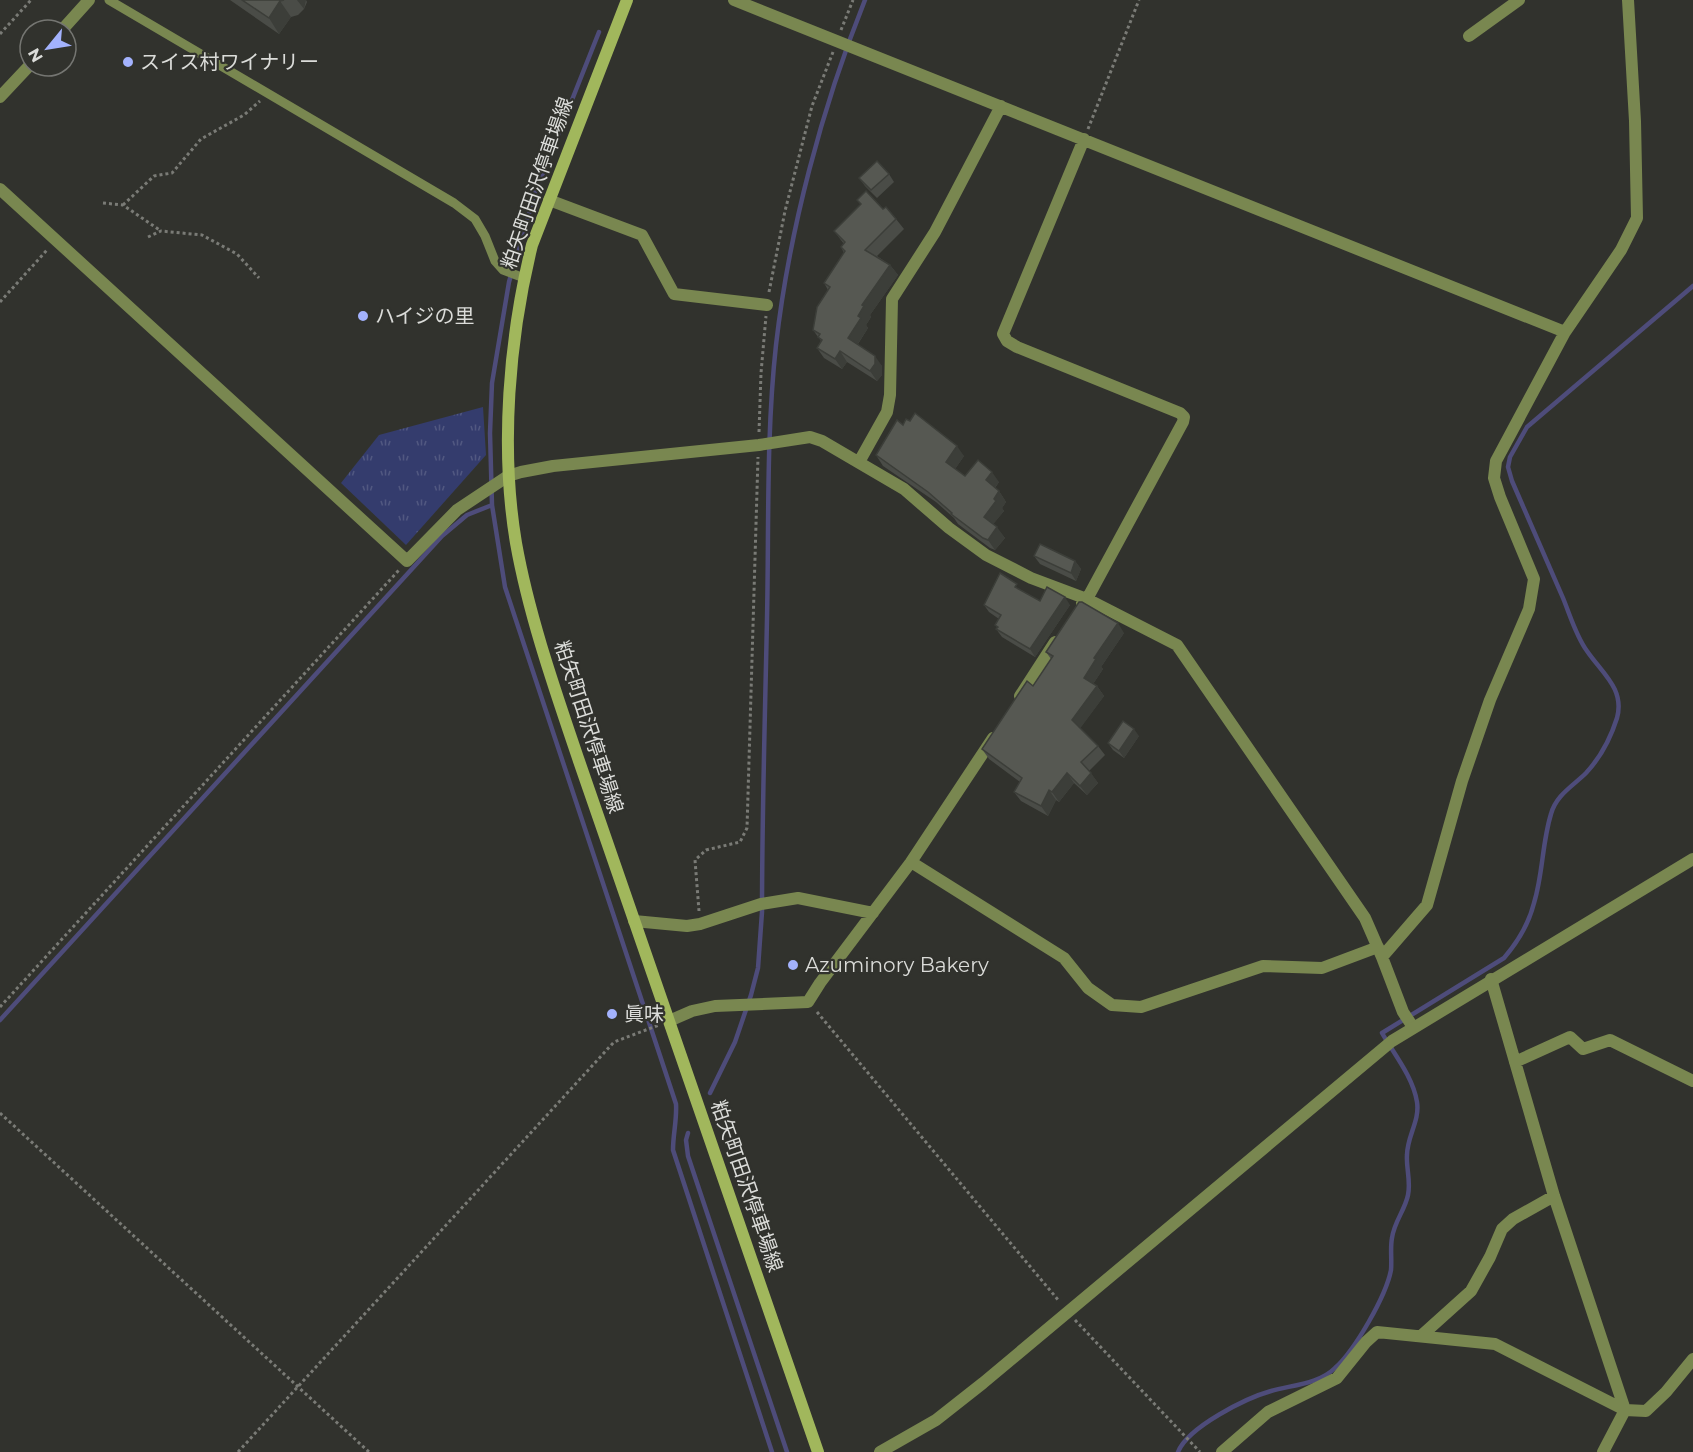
<svg xmlns="http://www.w3.org/2000/svg" width="1693" height="1452" viewBox="0 0 1693 1452" font-family="Montserrat,'Noto Sans JP',sans-serif">
	<style>
		.park { fill: url(#park-tufts) }
		.lines { fill: none; stroke-linecap: round; stroke-linejoin: round }
		.stream { stroke: #4e4c7a; stroke-width: 4.5 }
		.path { stroke: #7a7b76; stroke-width: 3; stroke-dasharray: 3 3; stroke-linecap: butt }
		.service { stroke: #798750; stroke-width: 9 }
		.minor { stroke: #798750; stroke-width: 12 }
		.tertiary { stroke: #798750; stroke-width: 12 }
		.secondary { stroke: #a1b75c; stroke-width: 12 }
		.wall { fill: #4a4c47 }
		.shaded-wall { fill: #3c3e39 }
		.building { fill: #565852; stroke: #3c3e39; stroke-width: 1.5 }
		.poi-dot { fill: #a3b2fd; stroke: #31322d; stroke-width: 2 }
		.labels { text-anchor: middle; dominant-baseline: central; stroke-width: 4.5; stroke-linejoin: round; paint-order: stroke }
		.poi-label { font-size: 20px; fill: #dbdcd9; stroke: #31322d; text-anchor: start }
		.street-label { font-size: 20px; fill: #dbdcd9; stroke: #31322d }
	</style>
	<defs>
		<pattern id="park-tufts" width="24" height="20" patternUnits="userSpaceOnUse" patternTransform="scale(1.5)"><rect width="24" height="20" fill="#343c6d"/><path d="M3 7l-1-3M5 7V3M7 7l1-3M15 17l-1-3M17 17v-4M19 17l1-3" fill="none" stroke="#515881"/></pattern>
	</defs>
	<rect width="100%" height="100%" fill="#31322d"/>
	<path class="park" d="M 483,407 L 486,455 L 406,545 L 341,483 L 379,435 Z"/>
	<g class="lines">
		<path class="stream" d="M 599,32 L 535,193 L 509,282 L 492,383 L 490,433 L 492,505 L 505,587 L 676,1104 C 677,1120 673,1134 673,1150 L 772,1452
			M 0,1020 L 442,536 L 467,515 L 492,505
			M 710,1093 L 735,1042 L 751,995 L 758,968 L 762,912 C 762,814 765,717 767,619 C 769,528 766,436 776,345 C 789,231 822,107 865,0
			M 688,1133 L 686,1140 L 688,1156 L 787,1452
			M 1178,1452 C 1188,1427 1246,1398 1271,1391 C 1292,1385 1319,1384 1335,1368 C 1355,1350 1386,1296 1391,1270 C 1392,1259 1390,1248 1392,1238 C 1394,1222 1405,1210 1408,1195 C 1411,1181 1406,1168 1407,1155 C 1407,1136 1420,1121 1417,1102 C 1413,1077 1394,1054 1382,1033 L 1504,958 C 1517,943 1529,923 1534,903 C 1543,874 1542,843 1551,814 C 1556,795 1573,786 1586,773 C 1600,758 1611,737 1617,718 C 1625,689 1602,673 1587,651 C 1576,636 1570,615 1563,598 C 1546,559 1529,520 1512,481 L 1508,467 L 1510,457 L 1527,427 L 1693,286"/>
		<path class="path" d="M 841,30 L 853,0
			M 0,34 L 31,0
			M 1088,129 L 1139,0
			M 103,203 L 123,205 L 161,231
			M 123,205 L 154,176 L 172,173 L 201,139 L 244,115 L 260,101
			M 148,237 L 161,231 L 202,235 L 237,254 L 259,278
			M 769,292 L 785,211 L 812,106 L 833,52
			M 0,302 L 47,250
			M 759,432 L 761,373 L 766,316
			M 699,911 L 695,860 L 706,850 L 740,842 L 747,828 L 758,457
			M 0,1007 L 399,570
			M 817,1012 L 1059,1301
			M 0,1113 L 369,1452
			M 1075,1320 L 1200,1452
			M 238,1452 L 614,1042 L 659,1025"/>
		<path class="service" d="M 109,0 L 454,203 L 475,219 L 485,236 L 495,261 L 503,270 L 524,278"/>
		<path class="minor" d="M 734,0 L 1565,332
			M 62,30 L 89,0
			M 1469,36 L 1519,0
			M 0,97 L 30,65
			M 0,189 L 407,561 L 457,510 L 508,476 L 521,472 L 553,466 L 759,445 L 810,437 L 822,441 L 904,489 L 949,528 L 986,555 L 1031,578 L 1087,599 L 1177,645 L 1365,918 L 1382,957 L 1403,1012 L 1413,1027
			M 549,200 L 642,235 L 674,294 L 767,305
			M 859,462 L 887,412 L 890,395 L 892,299 L 935,232 L 1001,106
			M 1082,603 L 1087,599 L 1183,422 L 1184,417 L 1180,413 L 1017,347 L 1007,341 L 1003,334 L 1084,139
			M 1020,696 L 1055,642
			M 911,862 L 1064,958 L 1088,988 L 1112,1005 L 1141,1007 L 1263,966 L 1322,968 L 1378,947
			M 634,921 L 687,926 L 700,924 L 761,904 L 798,898 L 873,913
			M 1382,957 L 1427,905 L 1462,781 L 1490,700 L 1529,609 L 1534,579 L 1500,497 L 1494,478 L 1496,461 L 1565,332 L 1621,250 L 1637,218 L 1635,121 L 1628,0
			M 1491,979 L 1554,1196 L 1625,1410 L 1603,1452
			M 669,1021 L 692,1011 L 715,1006 L 808,1002 L 820,983 L 911,862 L 993,738
			M 1515,1062 L 1570,1037 L 1583,1049 L 1610,1040 L 1693,1081
			M 1421,1336 L 1471,1291 L 1490,1257 L 1502,1229 L 1513,1219 L 1554,1196
			M 1222,1452 L 1268,1412 L 1337,1378 L 1366,1342 L 1377,1332 L 1495,1344 L 1625,1410 L 1646,1411 L 1666,1392 L 1693,1359"/>
		<path class="tertiary" d="M 880,1452 L 936,1420 L 983,1383 L 1392,1041 L 1693,859"/>
		<path class="secondary" d="M 627,0 L 532,245 C 509,338 500,448 516,543 C 529,616 555,690 579,761 L 818,1452"/>
	</g>
	<path class="wall" d="M 230,0 L 306,0 L 307,2 L 304,9 L 298,15 L 291,17 L 279,34 Z
		M 889,174 L 894,182 L 877,198 L 865,186 L 859,178 Z
		M 857,200 L 883,209 L 896,219 L 904,229 L 877,256 L 890,265 L 898,275 L 870,315 L 871,317 L 866,325 L 868,328 L 858,344 L 882,366 L 882,375 L 877,381 L 847,362 L 842,369 L 824,358 L 817,348 L 821,341 L 813,330 L 828,290 L 824,283 L 844,253 L 841,247 L 844,244 L 834,231 L 861,205 Z
		M 903,425 L 964,456 L 955,469 L 965,476 L 999,482 L 995,488 L 999,491 L 1006,502 L 1002,508 L 1004,511 L 993,524 L 1005,538 L 995,550 L 990,548 L 958,524 L 954,518 L 936,502 L 883,466 L 876,455 Z
		M 1034,556 L 1075,561 L 1081,569 L 1076,581 L 1040,564 Z
		M 1021,590 L 1040,601 L 1070,605 L 1035,657 L 1002,637 L 996,629 L 997,627 L 995,625 L 999,619 L 989,612 L 984,605 Z
		M 1124,633 L 1101,667 L 1103,669 L 1093,684 L 1097,686 L 1104,696 L 1080,728 L 1098,746 L 1105,755 L 1089,771 L 1098,783 L 1087,795 L 1074,783 L 1059,802 L 1056,800 L 1048,816 L 1021,801 L 1014,792 L 1020,782 L 989,759 L 982,749 L 1033,686 L 1051,659 L 1046,652 Z
		M 1139,736 L 1124,758 L 1113,750 L 1108,743 Z"/>
	<path class="shaded-wall" d="M 297,0 L 306,0 L 304,9 Z
		M 280,1 L 291,17 L 279,34 L 269,18 Z
		M 890,265 L 898,275 L 870,315 L 871,317 L 866,325 L 868,328 L 855,348 L 848,338 L 862,305 Z
		M 840,351 L 847,362 L 842,369 L 835,359 Z
		M 875,356 L 882,366 L 882,375 L 877,381 L 870,371 Z
		M 957,446 L 964,456 L 953,472 L 946,462 Z
		M 992,472 L 999,482 L 993,490 L 986,480 Z
		M 999,491 L 1006,502 L 1002,508 L 1004,511 L 991,527 L 984,517 Z
		M 997,527 L 1005,538 L 995,550 L 988,540 Z
		M 1075,561 L 1081,569 L 1076,581 L 1071,573 Z
		M 1065,597 L 1070,605 L 1035,657 L 1030,649 Z
		M 1118,623 L 1124,633 L 1101,667 L 1103,669 L 1091,687 L 1084,678 L 1094,658 Z
		M 1097,686 L 1104,696 L 1079,730 L 1072,720 Z
		M 1134,729 L 1139,736 L 1124,758 L 1119,751 Z
		M 1067,773 L 1074,783 L 1059,802 L 1052,792 Z
		M 1091,773 L 1098,783 L 1087,795 L 1080,786 Z
		M 1049,790 L 1056,800 L 1048,816 L 1041,806 Z"/>
	<path class="building" d="M 242,0 L 284,0 L 280,1 L 269,18 Z
		M 877,161 L 889,174 L 871,190 L 859,178 Z
		M 866,191 L 883,209 L 886,207 L 896,219 L 865,250 L 890,265 L 862,305 L 864,306 L 858,316 L 861,318 L 848,338 L 875,356 L 875,364 L 870,371 L 840,351 L 835,359 L 817,348 L 822,340 L 818,337 L 820,334 L 813,330 L 817,307 L 830,287 L 824,283 L 845,251 L 841,247 L 845,242 L 834,231 L 861,204 L 857,200 Z
		M 915,413 L 957,446 L 946,462 L 965,476 L 978,460 L 992,472 L 986,480 L 999,491 L 994,499 L 996,501 L 984,517 L 997,527 L 988,540 L 983,538 L 951,514 L 952,513 L 928,492 L 876,455 L 897,420 L 903,425 L 906,419 L 910,421 Z
		M 1040,544 L 1075,561 L 1071,573 L 1034,556 Z
		M 1000,573 L 1017,584 L 1015,587 L 1040,601 L 1047,587 L 1065,597 L 1030,649 L 996,629 L 998,627 L 995,625 L 1001,615 L 984,605 Z
		M 1079,602 L 1082,602 L 1118,623 L 1094,658 L 1096,659 L 1084,678 L 1097,686 L 1072,720 L 1098,746 L 1081,762 L 1091,773 L 1080,786 L 1067,773 L 1052,792 L 1049,790 L 1041,806 L 1014,792 L 1022,778 L 982,749 L 1027,681 L 1033,686 L 1053,656 L 1046,652 Z
		M 1123,721 L 1134,729 L 1119,751 L 1108,743 Z"/>
	<g class="poi-dot">
		<circle cx="128" cy="62" r="6"/>
		<circle cx="363" cy="316" r="6"/>
		<circle cx="793" cy="965" r="6"/>
		<circle cx="612" cy="1014" r="6"/>
	</g>
	<g class="labels">
		<g class="poi-label">
			<text x="140" y="62">スイス村ワイナリー</text>
			<text x="375" y="316">ハイジの里</text>
			<text x="805" y="965">Azuminory Bakery</text>
			<text x="624" y="1014">眞味</text>
		</g>
		<g class="street-label">
			<text transform="translate(537 183) rotate(-71)">粕矢町田沢停車場線</text>
			<text transform="translate(589 727) rotate(72)">粕矢町田沢停車場線</text>
			<text transform="translate(747 1186) rotate(71)">粕矢町田沢停車場線</text>
		</g>
	</g>
	<g transform="translate(48 48) rotate(240)"><circle r="28" fill="#31322d" stroke="#757672" stroke-width="1.5"/>
	<path d="M0-4.5L10 22L0 15L-10 22Z" fill="#a3b2fd"/>
	<text y="-9" font-size="16" font-weight="bold" text-anchor="middle" fill="#dbdcd9">N</text>
	</g>
</svg>
